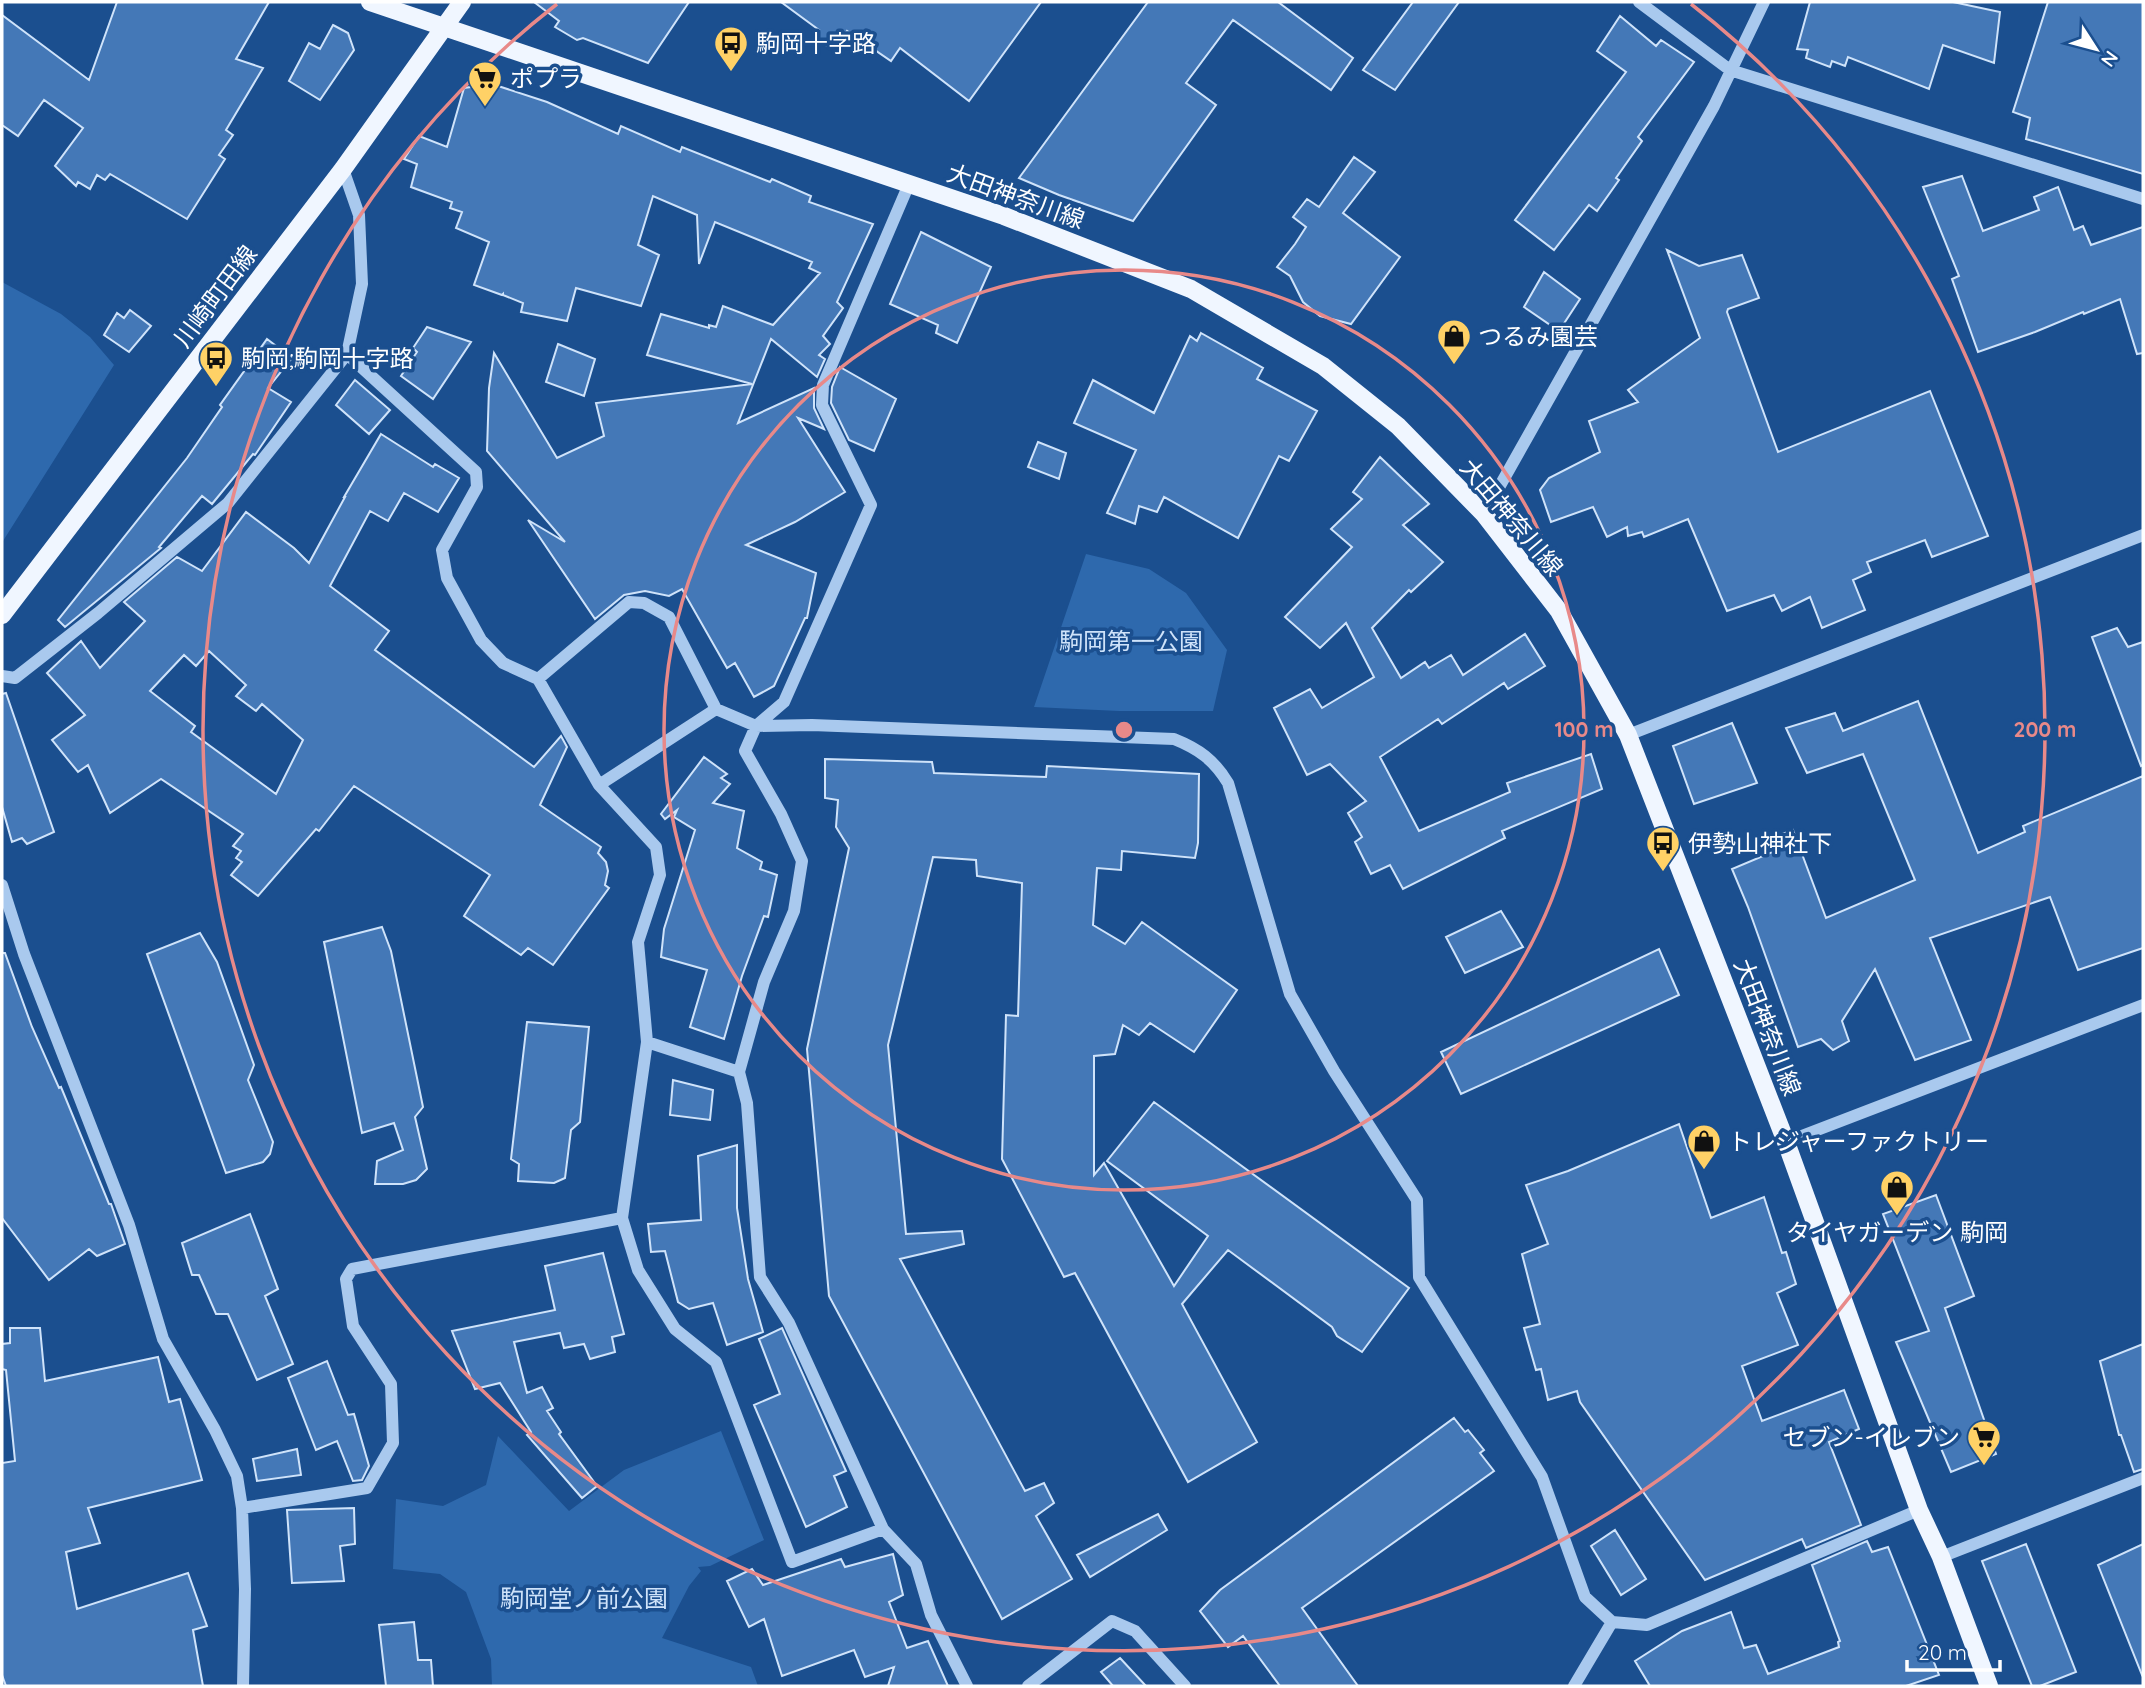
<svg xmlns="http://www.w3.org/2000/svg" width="2145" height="1688" viewBox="0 0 2145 1688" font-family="Quicksand,'Noto Sans JP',sans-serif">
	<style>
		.green { fill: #2e69ad }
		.building { fill: #4478b7; stroke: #cfe3fa; stroke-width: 2; fill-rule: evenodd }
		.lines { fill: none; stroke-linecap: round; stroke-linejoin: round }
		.minor { stroke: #a9c9ee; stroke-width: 12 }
		.major { stroke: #f0f6ff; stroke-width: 18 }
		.ring { fill: none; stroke: #e88989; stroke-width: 3.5 }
		.labels { text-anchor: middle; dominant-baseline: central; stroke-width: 7; stroke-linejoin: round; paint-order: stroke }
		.poi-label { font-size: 24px; fill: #fff; stroke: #1b4f8f; text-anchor: start }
		.street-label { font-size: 24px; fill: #fff; stroke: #1b4f8f }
		.park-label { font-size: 24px; fill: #cfe3fa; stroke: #1b4f8f }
		.centre { fill: #e88989; stroke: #1b4f8f; stroke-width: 3.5 }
		.ring-label { font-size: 21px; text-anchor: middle; font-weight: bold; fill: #e88989; stroke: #1b4f8f; stroke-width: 7; stroke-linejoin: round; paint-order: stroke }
	</style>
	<rect width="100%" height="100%" fill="#1b4f8f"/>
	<path class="green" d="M 2,282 L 61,314 L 90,337 L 114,365 L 3,541 Z
		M 1086,554 L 1149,569 L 1186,593 L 1227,650 L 1213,711 L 1119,711 L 1034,707 Z
		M 721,1431 L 764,1540 L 710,1566 L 698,1567 L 701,1571 L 689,1586 L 662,1638 L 751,1667 L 758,1686 L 492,1686 L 491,1659 L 466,1592 L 440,1574 L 393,1569 L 396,1499 L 443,1506 L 486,1485 L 498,1436 L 569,1511 L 624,1470 Z"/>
	<path class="building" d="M 117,2 L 269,2 L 236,59 L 263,68 L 226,130 L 233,135 L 219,155 L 225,159 L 187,219 L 110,174 L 105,180 L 97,175 L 90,189 L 78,182 L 76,186 L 55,166 L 83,128 L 44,100 L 18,136 L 2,125 L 2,15 L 89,80 Z
		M 534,2 L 689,2 L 648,63 L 583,38 L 577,40 L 555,27 L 559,21 Z
		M 781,2 L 1041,2 L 969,101 L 900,48 L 891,61 L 847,31 L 834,50 L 814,38 L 819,30 Z
		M 1148,2 L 1278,2 L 1353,58 L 1331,90 L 1233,20 L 1186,83 L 1216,105 L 1133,221 L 1059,195 L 1019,178 Z
		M 1413,2 L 1459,2 L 1395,90 L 1363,70 Z
		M 1810,2 L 1953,2 L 2000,12 L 1994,63 L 1943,45 L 1929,89 L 1848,57 L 1845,66 L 1832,61 L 1830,67 L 1806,58 L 1808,50 L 1797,49 Z
		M 2048,2 L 2143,2 L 2143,174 L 2026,139 L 2030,118 L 2013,112 Z
		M 1620,16 L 1656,46 L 1661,40 L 1694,62 L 1638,137 L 1642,141 L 1616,178 L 1619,180 L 1597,211 L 1589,205 L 1554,250 L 1515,220 L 1626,72 L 1597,51 Z
		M 333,25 L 348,33 L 354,50 L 320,100 L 289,81 L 309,43 L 320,49 Z
		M 492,84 L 547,102 L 618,134 L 621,126 L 680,152 L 682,147 L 770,182 L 772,179 L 811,196 L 809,202 L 873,224 L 837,302 L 843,308 L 823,336 L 830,344 L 819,355 L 825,359 L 817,377 L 771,339 L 738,423 L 814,388 L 814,408 L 824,429 L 798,418 L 845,492 L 795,522 L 746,545 L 816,573 L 807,618 L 805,618 L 774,686 L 754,697 L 735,663 L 727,668 L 682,589 L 669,596 L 645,591 L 624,595 L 595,619 L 528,520 L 565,542 L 487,451 L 489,388 L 494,353 L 557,458 L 604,436 L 596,403 L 752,384 L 647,355 L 661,314 L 709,328 L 709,325 L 716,327 L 723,306 L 773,325 L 820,273 L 809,268 L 812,262 L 715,222 L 699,264 L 697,215 L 653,196 L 638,245 L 659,255 L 641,306 L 576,288 L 567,321 L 521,312 L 523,303 L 503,295 L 503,294 L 502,295 L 474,285 L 489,242 L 456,228 L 462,212 L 450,208 L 452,202 L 411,187 L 417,164 L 404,159 L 419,136 L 447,147 L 464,88 Z
		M 1354,157 L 1375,172 L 1343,213 L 1400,257 L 1351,324 L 1320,316 L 1303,302 L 1290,276 L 1277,267 L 1295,244 L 1306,227 L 1293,217 L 1307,199 L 1319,207 Z
		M 1962,176 L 1983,231 L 2039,210 L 2034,197 L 2058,187 L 2074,230 L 2083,226 L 2091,245 L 2143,227 L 2143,353 L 2137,354 L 2120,299 L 2084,314 L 2083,312 L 2035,332 L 1978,352 L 1952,279 L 1959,276 L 1923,187 Z
		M 921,232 L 991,267 L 957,343 L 936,333 L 938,325 L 890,304 Z
		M 1667,250 L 1699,266 L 1742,255 L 1759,298 L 1728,309 L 1727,312 L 1778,452 L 1930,391 L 1988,536 L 1932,557 L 1925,540 L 1867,562 L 1871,572 L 1853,580 L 1865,610 L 1822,628 L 1810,597 L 1782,611 L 1774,595 L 1727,611 L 1688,519 L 1644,537 L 1642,532 L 1628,536 L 1627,527 L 1607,537 L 1593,507 L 1551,522 L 1540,490 L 1549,478 L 1600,452 L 1589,421 L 1638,402 L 1628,390 L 1700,338 Z
		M 1544,272 L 1580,299 L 1559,331 L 1524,307 Z
		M 130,310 L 151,326 L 129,352 L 104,335 L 117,313 L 124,318 Z
		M 427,327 L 471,342 L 433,399 L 401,376 L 417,352 L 413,348 Z
		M 1201,333 L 1263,368 L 1257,379 L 1317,411 L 1289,461 L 1279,456 L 1238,538 L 1164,497 L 1157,512 L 1139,506 L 1135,524 L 1107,513 L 1136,450 L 1074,423 L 1093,380 L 1154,413 L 1190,336 L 1197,341 Z
		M 267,339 L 292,358 L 268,388 L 291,402 L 255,455 L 253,454 L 212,504 L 202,496 L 159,547 L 161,548 L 65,627 L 58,620 L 187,458 L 222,407 L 220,405 Z
		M 558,344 L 595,359 L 584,396 L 546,382 Z
		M 840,367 L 896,399 L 874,451 L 849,440 L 831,403 L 832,387 Z
		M 355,380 L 390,410 L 369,434 L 336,405 Z
		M 381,434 L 433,467 L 435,464 L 459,478 L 438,512 L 404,493 L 388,521 L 370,511 L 330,586 L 389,631 L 375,650 L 534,767 L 561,736 L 567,747 L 540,805 L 601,847 L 598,853 L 606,862 L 608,871 L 605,885 L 609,888 L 553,965 L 528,948 L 521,955 L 464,916 L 490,875 L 354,786 L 319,831 L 316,829 L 258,896 L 231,875 L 242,862 L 236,858 L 241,851 L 233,846 L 243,834 L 161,779 L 110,813 L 88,765 L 78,772 L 52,740 L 85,715 L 47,673 L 81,641 L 100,668 L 145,621 L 124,602 L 177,557 L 202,571 L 246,512 L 294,548 L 309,563 L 345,497 L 344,497 ZM 209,651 L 246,685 L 236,696 L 256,711 L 262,704 L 303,740 L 276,794 L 191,732 L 195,726 L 150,691 L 184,655 L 196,666 Z
		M 1038,442 L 1066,453 L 1059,479 L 1028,467 Z
		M 1380,457 L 1429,504 L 1403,525 L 1443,562 L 1411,592 L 1409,590 L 1372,628 L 1401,678 L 1425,662 L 1429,668 L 1451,655 L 1463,675 L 1525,634 L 1545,666 L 1508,689 L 1504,683 L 1442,724 L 1438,719 L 1380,757 L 1419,831 L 1510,792 L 1507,783 L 1591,754 L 1602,789 L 1502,831 L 1505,838 L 1403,889 L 1390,865 L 1371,874 L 1355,842 L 1362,837 L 1348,813 L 1366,801 L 1330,764 L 1307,775 L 1274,708 L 1310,689 L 1322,708 L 1374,677 L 1346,623 L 1320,648 L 1285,617 L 1352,547 L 1331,529 L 1362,499 L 1353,492 Z
		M 2117,628 L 2128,647 L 2143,642 L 2143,765 L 2141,766 L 2092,637 Z
		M 6,693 L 54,832 L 27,844 L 22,838 L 12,842 L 2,807 L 2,694 Z
		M 1918,701 L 1978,853 L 2025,832 L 2023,826 L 2143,776 L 2143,948 L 2078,970 L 2050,897 L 1930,938 L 1971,1040 L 1915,1060 L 1875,969 L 1842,1021 L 1849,1041 L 1833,1050 L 1821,1039 L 1798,1047 L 1748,907 L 1732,869 L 1775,851 L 1769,839 L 1793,830 L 1826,918 L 1915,880 L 1863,754 L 1807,773 L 1786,728 L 1835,713 L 1843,731 Z
		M 1732,723 L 1757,783 L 1694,804 L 1673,746 Z
		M 704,757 L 727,774 L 721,778 L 730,784 L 713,803 L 744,811 L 737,848 L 762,862 L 760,869 L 777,875 L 768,917 L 764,916 L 742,976 L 724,1039 L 690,1027 L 707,970 L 661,957 L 664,929 L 695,830 L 674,817 L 677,810 L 665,819 L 661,814 Z
		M 825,759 L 932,762 L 934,773 L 1046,777 L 1047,766 L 1199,774 L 1198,843 L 1195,858 L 1122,851 L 1121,870 L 1097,868 L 1093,925 L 1125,944 L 1142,922 L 1237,990 L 1194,1052 L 1150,1023 L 1139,1035 L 1123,1025 L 1115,1054 L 1094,1056 L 1094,1175 L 1104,1163 L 1174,1286 L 1208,1236 L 1107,1161 L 1154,1102 L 1409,1288 L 1362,1352 L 1337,1336 L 1332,1327 L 1228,1250 L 1182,1304 L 1257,1442 L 1188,1482 L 1075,1273 L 1064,1277 L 1002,1159 L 1006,1015 L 1018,1016 L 1022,883 L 977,876 L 976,860 L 933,857 L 888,1045 L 906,1234 L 962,1231 L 964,1244 L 900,1259 L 1025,1491 L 1044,1483 L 1054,1503 L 1036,1516 L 1072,1579 L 1002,1619 L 829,1296 L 807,1049 L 849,848 L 836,827 L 838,800 L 825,798 Z
		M 1501,911 L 1523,947 L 1465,973 L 1446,937 Z
		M 382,927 L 391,951 L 423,1107 L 415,1117 L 427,1169 L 416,1180 L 403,1184 L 375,1184 L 377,1161 L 403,1150 L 394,1123 L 362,1133 L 324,942 Z
		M 200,933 L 217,962 L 254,1065 L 248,1080 L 273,1142 L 270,1154 L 263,1162 L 226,1173 L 147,954 Z
		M 1659,949 L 1679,995 L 1461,1094 L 1441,1052 Z
		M 2,953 L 5,953 L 32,1027 L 59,1088 L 61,1087 L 109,1204 L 111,1204 L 125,1244 L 97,1256 L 89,1249 L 49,1280 L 2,1218 Z
		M 527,1022 L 589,1027 L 580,1122 L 571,1130 L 565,1178 L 554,1183 L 518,1181 L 519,1164 L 511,1159 Z
		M 673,1080 L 713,1090 L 710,1120 L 670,1115 Z
		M 1679,1124 L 1711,1218 L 1764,1197 L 1782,1253 L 1786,1252 L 1796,1284 L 1777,1293 L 1798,1345 L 1742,1366 L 1762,1421 L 1844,1390 L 1859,1429 L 1829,1442 L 1861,1525 L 1806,1548 L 1802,1539 L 1705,1580 L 1580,1402 L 1577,1391 L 1548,1400 L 1541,1369 L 1536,1370 L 1524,1328 L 1540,1324 L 1522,1254 L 1548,1244 L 1526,1185 L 1568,1171 Z
		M 737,1145 L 737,1208 L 748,1279 L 763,1332 L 727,1345 L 713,1303 L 689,1309 L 678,1302 L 665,1251 L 651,1252 L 648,1224 L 701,1220 L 698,1156 Z
		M 1936,1195 L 1974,1296 L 1945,1308 L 1996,1454 L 1951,1472 L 1896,1342 L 1929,1331 L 1883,1214 Z
		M 250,1214 L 278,1289 L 265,1296 L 293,1364 L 257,1380 L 228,1314 L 216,1314 L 199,1275 L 192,1275 L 182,1243 Z
		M 603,1253 L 624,1334 L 612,1337 L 615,1352 L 590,1359 L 584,1344 L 564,1348 L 560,1333 L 514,1342 L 527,1393 L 542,1387 L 553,1408 L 547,1411 L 561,1432 L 559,1434 L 597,1486 L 582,1498 L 527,1435 L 531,1432 L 500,1383 L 475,1389 L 452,1331 L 555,1310 L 545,1266 Z
		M 10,1328 L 40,1328 L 45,1381 L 158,1357 L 169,1402 L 180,1399 L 202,1480 L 88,1508 L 100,1543 L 66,1552 L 77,1609 L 188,1573 L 207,1626 L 193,1630 L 203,1686 L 6,1686 L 2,1675 L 2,1463 L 15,1461 L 6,1370 L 2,1369 L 2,1344 L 10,1343 Z
		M 782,1328 L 846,1471 L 834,1476 L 847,1507 L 806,1527 L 754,1405 L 780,1394 L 759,1339 Z
		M 2143,1344 L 2143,1469 L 2134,1472 L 2121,1435 L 2119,1435 L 2100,1361 Z
		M 327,1361 L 348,1415 L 354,1414 L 369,1466 L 362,1480 L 353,1481 L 337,1441 L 316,1450 L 288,1378 Z
		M 1454,1418 L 1465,1432 L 1468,1430 L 1484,1450 L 1480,1453 L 1494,1471 L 1302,1608 L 1358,1686 L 1280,1686 L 1243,1636 L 1228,1647 L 1200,1611 L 1220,1590 Z
		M 297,1449 L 301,1475 L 257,1481 L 253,1459 Z
		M 354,1508 L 355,1544 L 340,1546 L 344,1581 L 292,1583 L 287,1510 Z
		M 1158,1514 L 1167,1530 L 1090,1577 L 1077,1555 Z
		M 1615,1530 L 1646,1579 L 1621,1595 L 1591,1546 Z
		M 1867,1541 L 1872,1552 L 1888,1547 L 1939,1675 L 1906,1686 L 1650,1686 L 1635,1661 L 1682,1631 L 1731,1612 L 1744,1648 L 1756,1645 L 1768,1674 L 1839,1647 L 1838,1642 L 1840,1641 L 1812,1565 Z
		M 2026,1544 L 2076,1672 L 2040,1686 L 2032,1686 L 1982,1561 Z
		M 2143,1544 L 2143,1674 L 2142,1675 L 2098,1565 Z
		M 893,1554 L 903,1595 L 889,1602 L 907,1648 L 928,1641 L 948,1686 L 888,1686 L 894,1667 L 865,1677 L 854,1650 L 782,1676 L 764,1619 L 749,1627 L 727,1581 L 752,1569 L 763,1585 L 841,1559 L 845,1567 Z
		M 414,1622 L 418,1660 L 431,1660 L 433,1686 L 386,1686 L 379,1625 Z
		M 1120,1658 L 1146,1686 L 1113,1686 L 1101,1672 Z"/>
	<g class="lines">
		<path class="minor" d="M 1639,2 L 1730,70 L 2143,199
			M 909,184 L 823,385 L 822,405 L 871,505 L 784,702 L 756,726 L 745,751 L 781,814 L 802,861 L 794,911 L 764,982 L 739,1072 L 747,1103 L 760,1277 L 789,1323 L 883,1529 L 916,1564 L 931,1615 L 967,1686
			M 347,354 L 476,472 L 477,487 L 442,550 L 447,578 L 481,640 L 503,663 L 538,679 L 599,785 L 656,847 L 660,875 L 638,942 L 647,1042 L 622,1218 L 638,1270 L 675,1329 L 716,1362 L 792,1562 L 883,1529
			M 1484,514 L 1714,106 L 1764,2
			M 2,676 L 15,678 L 98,613 L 228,503 L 347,354 L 362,284 L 359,215 L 343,169
			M 538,679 L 629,602 L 644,603 L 669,617 L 716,709
			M 1628,735 L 2143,535
			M 599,785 L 716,709 L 756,726 L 812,725 L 1174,739 C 1199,749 1214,760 1228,783 L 1290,994 L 1334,1071 L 1417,1200 L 1419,1277 L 1542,1477 L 1585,1597 L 1612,1622 L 1647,1625 L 1919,1510
			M 2,885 L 24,954 L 129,1225 L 163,1339 L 215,1430 L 237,1476 L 242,1508 L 245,1589 L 243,1686
			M 647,1042 L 739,1072
			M 1786,1142 L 2143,1005
			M 242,1508 L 367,1488 L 393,1443 L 391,1384 L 353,1326 L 346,1279 L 352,1269 L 622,1218
			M 1941,1557 L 2143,1478
			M 1028,1686 L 1112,1621 L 1135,1631 L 1185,1686
			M 1574,1686 L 1612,1622"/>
		<path class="major" d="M 370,2 L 1004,216 L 1191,289 L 1323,366 L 1398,426 L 1484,514 L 1559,611 L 1628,735 L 1786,1142 L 1919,1510 L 1941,1557 L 1989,1686
			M 2,615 L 343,169 L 462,2"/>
	</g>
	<g class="ring">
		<circle cx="1124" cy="730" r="460"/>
		<path d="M1691 4A921 921 0 1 1 557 4"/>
	</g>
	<defs>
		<g id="bus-pin" transform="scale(1.75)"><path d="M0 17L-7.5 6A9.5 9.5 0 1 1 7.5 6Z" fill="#ffd166" stroke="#1b4f8f"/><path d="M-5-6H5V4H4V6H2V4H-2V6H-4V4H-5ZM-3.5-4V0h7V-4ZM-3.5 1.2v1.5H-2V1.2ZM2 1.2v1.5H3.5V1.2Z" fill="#111"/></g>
		<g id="supermarket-pin" transform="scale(1.75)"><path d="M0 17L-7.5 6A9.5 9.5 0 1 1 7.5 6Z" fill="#ffd166" stroke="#1b4f8f"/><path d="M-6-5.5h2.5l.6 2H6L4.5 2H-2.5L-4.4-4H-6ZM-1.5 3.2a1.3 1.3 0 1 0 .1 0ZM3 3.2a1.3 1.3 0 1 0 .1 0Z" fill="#111"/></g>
		<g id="shop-pin" transform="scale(1.75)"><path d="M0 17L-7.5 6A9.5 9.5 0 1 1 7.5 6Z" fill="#ffd166" stroke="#1b4f8f"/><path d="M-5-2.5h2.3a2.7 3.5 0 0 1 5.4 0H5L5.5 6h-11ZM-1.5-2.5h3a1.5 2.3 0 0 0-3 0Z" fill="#111"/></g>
	</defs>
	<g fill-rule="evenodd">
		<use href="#bus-pin" x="731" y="43"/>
		<use href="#supermarket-pin" x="485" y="78"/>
		<use href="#shop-pin" x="1454" y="336"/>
		<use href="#bus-pin" x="216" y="358"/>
		<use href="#bus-pin" x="1663" y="843"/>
		<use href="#shop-pin" x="1704" y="1141"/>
		<use href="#shop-pin" x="1897" y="1187"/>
		<use href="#supermarket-pin" x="1984" y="1437"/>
	</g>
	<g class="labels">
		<g class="poi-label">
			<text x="756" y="43">駒岡十字路</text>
			<text x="510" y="78">ポプラ</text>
			<text x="1478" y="336">つるみ園芸</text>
			<text x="241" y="358">駒岡;駒岡十字路</text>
			<text x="1688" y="843">伊勢山神社下</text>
			<text x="1728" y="1141">トレジャーファクトリー</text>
			<text x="1897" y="1232" text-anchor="middle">タイヤガーデン 駒岡</text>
			<text x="1960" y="1437" text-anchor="end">セブン-イレブン</text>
		</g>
		<g class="street-label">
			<text transform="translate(1016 196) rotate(20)">大田神奈川線</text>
			<text transform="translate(215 296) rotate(-53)">川崎町田線</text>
			<text transform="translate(1512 517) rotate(50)">大田神奈川線</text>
			<text transform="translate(1768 1027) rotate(69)">大田神奈川線</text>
		</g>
		<g class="park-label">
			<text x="1131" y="641">駒岡第一公園</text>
			<text x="584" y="1598">駒岡堂ノ前公園</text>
		</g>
	</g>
	<circle cx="1124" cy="730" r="10" class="centre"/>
	<g class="ring-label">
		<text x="1584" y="737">100 m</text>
		<text x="2045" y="737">200 m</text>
	</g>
	<rect width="2145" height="1688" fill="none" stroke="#ffffff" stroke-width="7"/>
	<g transform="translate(2096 49) rotate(126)" stroke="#1b4f8f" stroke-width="5" paint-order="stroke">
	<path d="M0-5L12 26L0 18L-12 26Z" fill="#ffffff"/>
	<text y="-10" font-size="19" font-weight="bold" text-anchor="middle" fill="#ffffff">N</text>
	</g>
	<path d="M1907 1660v10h93v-10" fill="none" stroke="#ffffff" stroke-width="3.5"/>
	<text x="1918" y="1660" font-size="21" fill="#ffffff" stroke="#1b4f8f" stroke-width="5" paint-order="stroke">20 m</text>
</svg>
